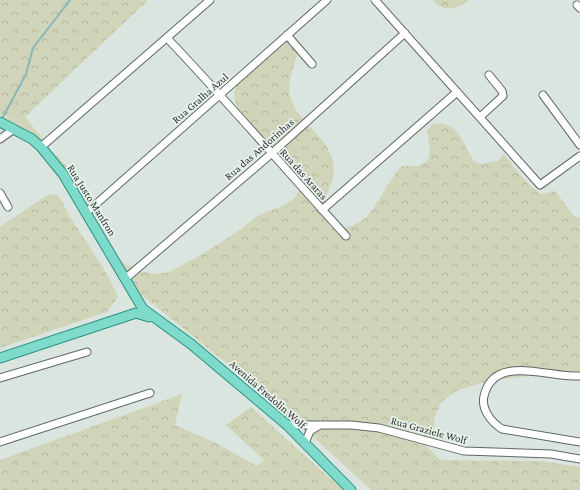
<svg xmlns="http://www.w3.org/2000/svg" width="580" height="490" viewBox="0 0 580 490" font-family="'Crimson Pro',serif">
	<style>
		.green { fill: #d0d5ba }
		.forest { fill: url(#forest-crowns) }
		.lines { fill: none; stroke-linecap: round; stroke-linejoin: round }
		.stream { stroke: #87b8ba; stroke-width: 2 }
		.minor-casing { stroke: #5f6762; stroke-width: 9 }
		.major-casing { stroke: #2a907f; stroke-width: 11 }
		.minor { stroke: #fff; stroke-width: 7 }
		.major { stroke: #7edbcc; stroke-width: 9 }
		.labels { text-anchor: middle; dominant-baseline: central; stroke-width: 3.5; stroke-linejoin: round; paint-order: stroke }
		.street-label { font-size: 11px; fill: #2e322f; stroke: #e8f2ec }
	</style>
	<defs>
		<pattern id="forest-crowns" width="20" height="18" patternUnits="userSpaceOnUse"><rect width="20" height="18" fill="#d0d5ba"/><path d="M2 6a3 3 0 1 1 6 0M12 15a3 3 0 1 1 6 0" fill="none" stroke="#b3b7a0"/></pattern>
	</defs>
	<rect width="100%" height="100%" fill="#dbe5df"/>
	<path class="green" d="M 4,117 L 15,119 L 25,117 L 47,144 Z"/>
	<path class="forest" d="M 0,0 L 148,0 L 25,117 L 15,119 L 0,115 Z
		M 432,0 L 469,0 C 455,10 445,13 432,0 Z
		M 288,40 L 298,49 C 296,62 290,74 289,87 C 288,118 327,132 333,162 C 338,188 315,196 330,227 C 373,235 378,190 402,166 L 418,166 L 428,161 L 430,150 L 427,131 L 432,124 C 461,119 462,146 475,162 L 482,164 L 498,161 L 504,154 C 515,168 526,184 541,194 L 555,191 L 574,216 L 580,218 L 580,371 C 547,376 466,376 443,401 C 439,406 437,411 435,417 C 432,430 437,442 446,450 L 435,448 L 419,438 L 440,460 L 543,461 L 580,467 L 580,490 L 371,490 L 296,421 L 289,419 L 255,386 L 138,292 L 121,261 C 136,271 151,277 169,272 C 190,261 212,249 232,235 C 240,230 248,223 256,217 C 269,209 290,207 298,193 C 315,161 225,126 235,89 C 238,78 270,52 279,43 Z
		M 54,153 L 73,173 L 95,215 L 91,208 Z
		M 55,194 C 63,199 65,209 70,217 C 87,244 106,268 118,297 L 107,312 L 0,348 L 0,227 L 47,195 Z
		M 182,394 L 175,425 L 214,442 L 257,466 L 264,460 L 226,425 L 251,407 L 343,490 L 0,490 L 0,460 Z"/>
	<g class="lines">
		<path class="stream" d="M 3,117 L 26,74 L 33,48 L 70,0"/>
		<g class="minor-casing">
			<path id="minor" d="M 375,0 L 540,185 L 580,156
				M 577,5 L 580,8
				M 287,35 L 312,64
				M 167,38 C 228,102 286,170 346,236
				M 543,95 L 580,145
				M 480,117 L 503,96 L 502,91 L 489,75
				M 0,139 L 14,129
				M 41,147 L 210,0
				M 0,193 L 8,207
				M 322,210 L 457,92
				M 87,212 L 327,0
				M 125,279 L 271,154 L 405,33
				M 580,376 C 549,378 494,353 484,396 C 481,409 491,422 502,429 L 580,442
				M 0,378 L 87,352
				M 287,425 L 351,425 L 379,428 L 464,451 L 551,454 L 580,459
				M 0,442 L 150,393
				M 305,443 L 310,431 L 320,425"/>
		</g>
		<g class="major-casing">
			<path id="major" d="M 0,122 L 32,139 L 41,147 L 63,174 L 143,309 L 191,344 L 287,425 L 351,490
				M 0,358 L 136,313 L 149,317"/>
		</g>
		<use href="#minor" class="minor"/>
		<use href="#major" class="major"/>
	</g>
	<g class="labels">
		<g class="street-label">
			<text transform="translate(200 98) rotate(-41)">Rua Gralha Azul</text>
			<text transform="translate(259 149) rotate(-41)">Rua das Andorinhas</text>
			<text transform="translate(304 174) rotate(48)">Rua das Araras</text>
			<text transform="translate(92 200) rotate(58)">Rua Justo Manfron</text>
			<text transform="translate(268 394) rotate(41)">Avenida Fredolin Wolf</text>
			<text transform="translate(429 430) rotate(15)">Rua Graziele Wolf</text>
		</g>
	</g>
</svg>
